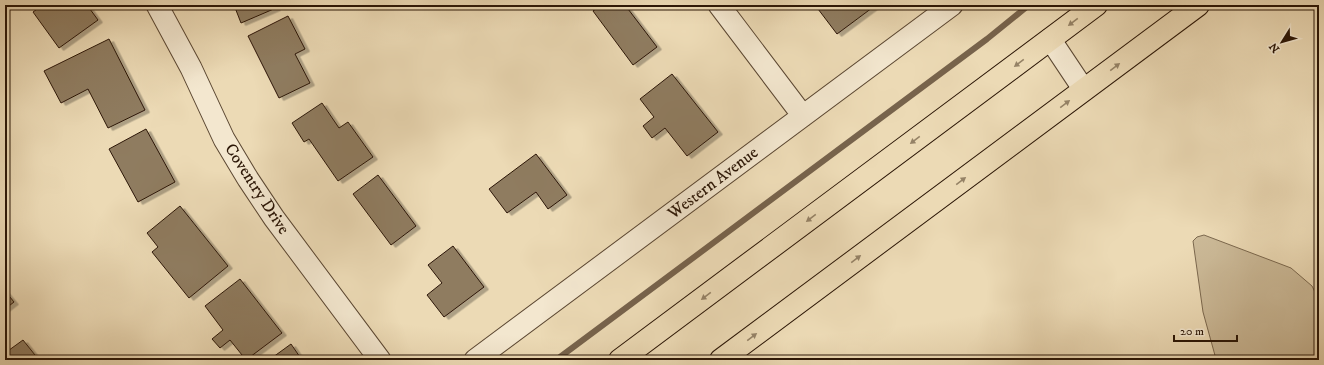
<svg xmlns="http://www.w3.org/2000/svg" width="1324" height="365" viewBox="0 0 1324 365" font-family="'IM FELL DW Pica',serif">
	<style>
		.green { fill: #cbb997; stroke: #7b684e }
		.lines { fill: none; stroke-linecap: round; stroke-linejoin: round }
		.stream { stroke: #77634c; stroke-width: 6 }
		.building { fill: #8f7c61; stroke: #2b1606; filter: url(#shadow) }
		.minor-casing { stroke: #5b4732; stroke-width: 23 }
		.highway-casing { stroke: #2b1606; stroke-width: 24 }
		.minor { stroke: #f3e7cf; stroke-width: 21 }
		.highway { stroke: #ecdab5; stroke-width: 22 }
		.oneway { fill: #958266 }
		.labels { text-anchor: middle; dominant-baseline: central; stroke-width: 3.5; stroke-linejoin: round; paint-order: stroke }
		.street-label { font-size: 17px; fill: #2b1606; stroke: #f3e7cf }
	</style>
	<defs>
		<filter id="shadow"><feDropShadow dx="4.5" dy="2.5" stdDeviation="0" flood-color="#0004"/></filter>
	</defs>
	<rect width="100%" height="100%" fill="#ecdab5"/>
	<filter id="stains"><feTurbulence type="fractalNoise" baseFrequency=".005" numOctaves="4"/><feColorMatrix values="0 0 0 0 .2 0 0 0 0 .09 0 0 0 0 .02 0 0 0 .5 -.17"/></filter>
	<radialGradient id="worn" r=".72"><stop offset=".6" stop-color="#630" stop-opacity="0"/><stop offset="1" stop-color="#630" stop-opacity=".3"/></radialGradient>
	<path class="green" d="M 1204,235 L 1291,268 L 1312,286 L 1319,300 L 1319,350 L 1311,360 L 1218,360 L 1216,359 L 1203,312 L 1193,241 L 1197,237 Z"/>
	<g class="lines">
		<path class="stream" d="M 556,360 L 987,39 L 1029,5"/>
	</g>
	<path class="building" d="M 39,5 L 87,5 L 98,20 L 59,48 L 33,12 L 40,7 Z
		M 234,5 L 275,5 L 276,8 L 241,23 Z
		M 601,5 L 625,5 L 657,47 L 633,65 L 593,11 Z
		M 815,5 L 876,5 L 837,34 Z
		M 288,16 L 305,49 L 295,54 L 310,83 L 279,98 L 248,36 Z
		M 109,39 L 145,110 L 108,128 L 88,89 L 61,103 L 44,71 Z
		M 672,74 L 718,132 L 687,156 L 665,128 L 652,138 L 643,126 L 654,117 L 640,99 Z
		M 322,103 L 339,128 L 348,122 L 373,157 L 338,181 L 309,139 L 304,142 L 292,123 Z
		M 146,129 L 175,182 L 138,202 L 109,149 Z
		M 536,154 L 567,195 L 548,209 L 536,192 L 507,213 L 489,189 Z
		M 378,175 L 416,226 L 391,245 L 353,194 Z
		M 180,206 L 228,266 L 189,298 L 152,252 L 158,247 L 147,233 Z
		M 453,246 L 484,287 L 444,317 L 427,295 L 442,283 L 428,265 Z
		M 240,279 L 282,333 L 246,360 L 230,340 L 220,348 L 212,339 L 223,330 L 205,306 Z
		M 5,291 L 14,302 L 5,309 Z
		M 23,340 L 39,360 L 5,360 L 5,353 Z
		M 291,344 L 302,360 L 269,360 Z"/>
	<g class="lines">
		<g class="minor-casing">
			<path id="minor" d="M 157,5 L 191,68 L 224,139 L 248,179 L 274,218 L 380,360
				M 719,5 L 803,116
				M 1050,39 L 1084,90
				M 475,360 L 952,5"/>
		</g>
		<g class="highway-casing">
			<path id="highway" d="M 620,360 L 1096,5
				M 721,360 L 1198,5"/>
		</g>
		<use href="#minor" class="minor"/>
		<use href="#highway" class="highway"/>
	</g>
	<defs><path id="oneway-solid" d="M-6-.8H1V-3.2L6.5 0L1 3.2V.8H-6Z"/></defs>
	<g class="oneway">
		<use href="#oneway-solid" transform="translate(1073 22) rotate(143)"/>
		<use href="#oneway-solid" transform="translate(1019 63) rotate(143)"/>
		<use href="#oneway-solid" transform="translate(1115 67) rotate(-37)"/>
		<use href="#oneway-solid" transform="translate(1065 104) rotate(-37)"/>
		<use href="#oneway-solid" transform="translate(915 140) rotate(143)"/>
		<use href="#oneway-solid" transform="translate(961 181) rotate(-37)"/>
		<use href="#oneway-solid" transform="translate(811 218) rotate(143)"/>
		<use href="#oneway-solid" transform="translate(856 259) rotate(-37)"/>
		<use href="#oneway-solid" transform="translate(706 296) rotate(143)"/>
		<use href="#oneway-solid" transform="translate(752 337) rotate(-37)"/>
	</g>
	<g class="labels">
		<g class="street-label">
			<text transform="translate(713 183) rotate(-37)">Western Avenue</text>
			<text transform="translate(257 189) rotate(57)">Coventry Drive</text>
		</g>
	</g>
	<rect width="1324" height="365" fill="none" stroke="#ecdab5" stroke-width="20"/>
	<rect x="6" y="6" width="1312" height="353" fill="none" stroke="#2b1606" stroke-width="2"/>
	<rect x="10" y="10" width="1304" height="345" fill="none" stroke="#2b1606"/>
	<g transform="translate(1282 42) rotate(233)" stroke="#f3e7cf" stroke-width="3" paint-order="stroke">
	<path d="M0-3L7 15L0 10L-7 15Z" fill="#2b1606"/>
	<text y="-6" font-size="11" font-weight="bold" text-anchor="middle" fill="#2b1606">N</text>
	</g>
	<path d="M1174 335v6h63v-6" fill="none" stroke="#2b1606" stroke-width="2"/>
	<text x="1180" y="335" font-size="12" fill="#2b1606" stroke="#f3e7cf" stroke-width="3" paint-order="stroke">20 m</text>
	<rect width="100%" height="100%" filter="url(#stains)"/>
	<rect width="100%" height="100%" fill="url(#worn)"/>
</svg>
